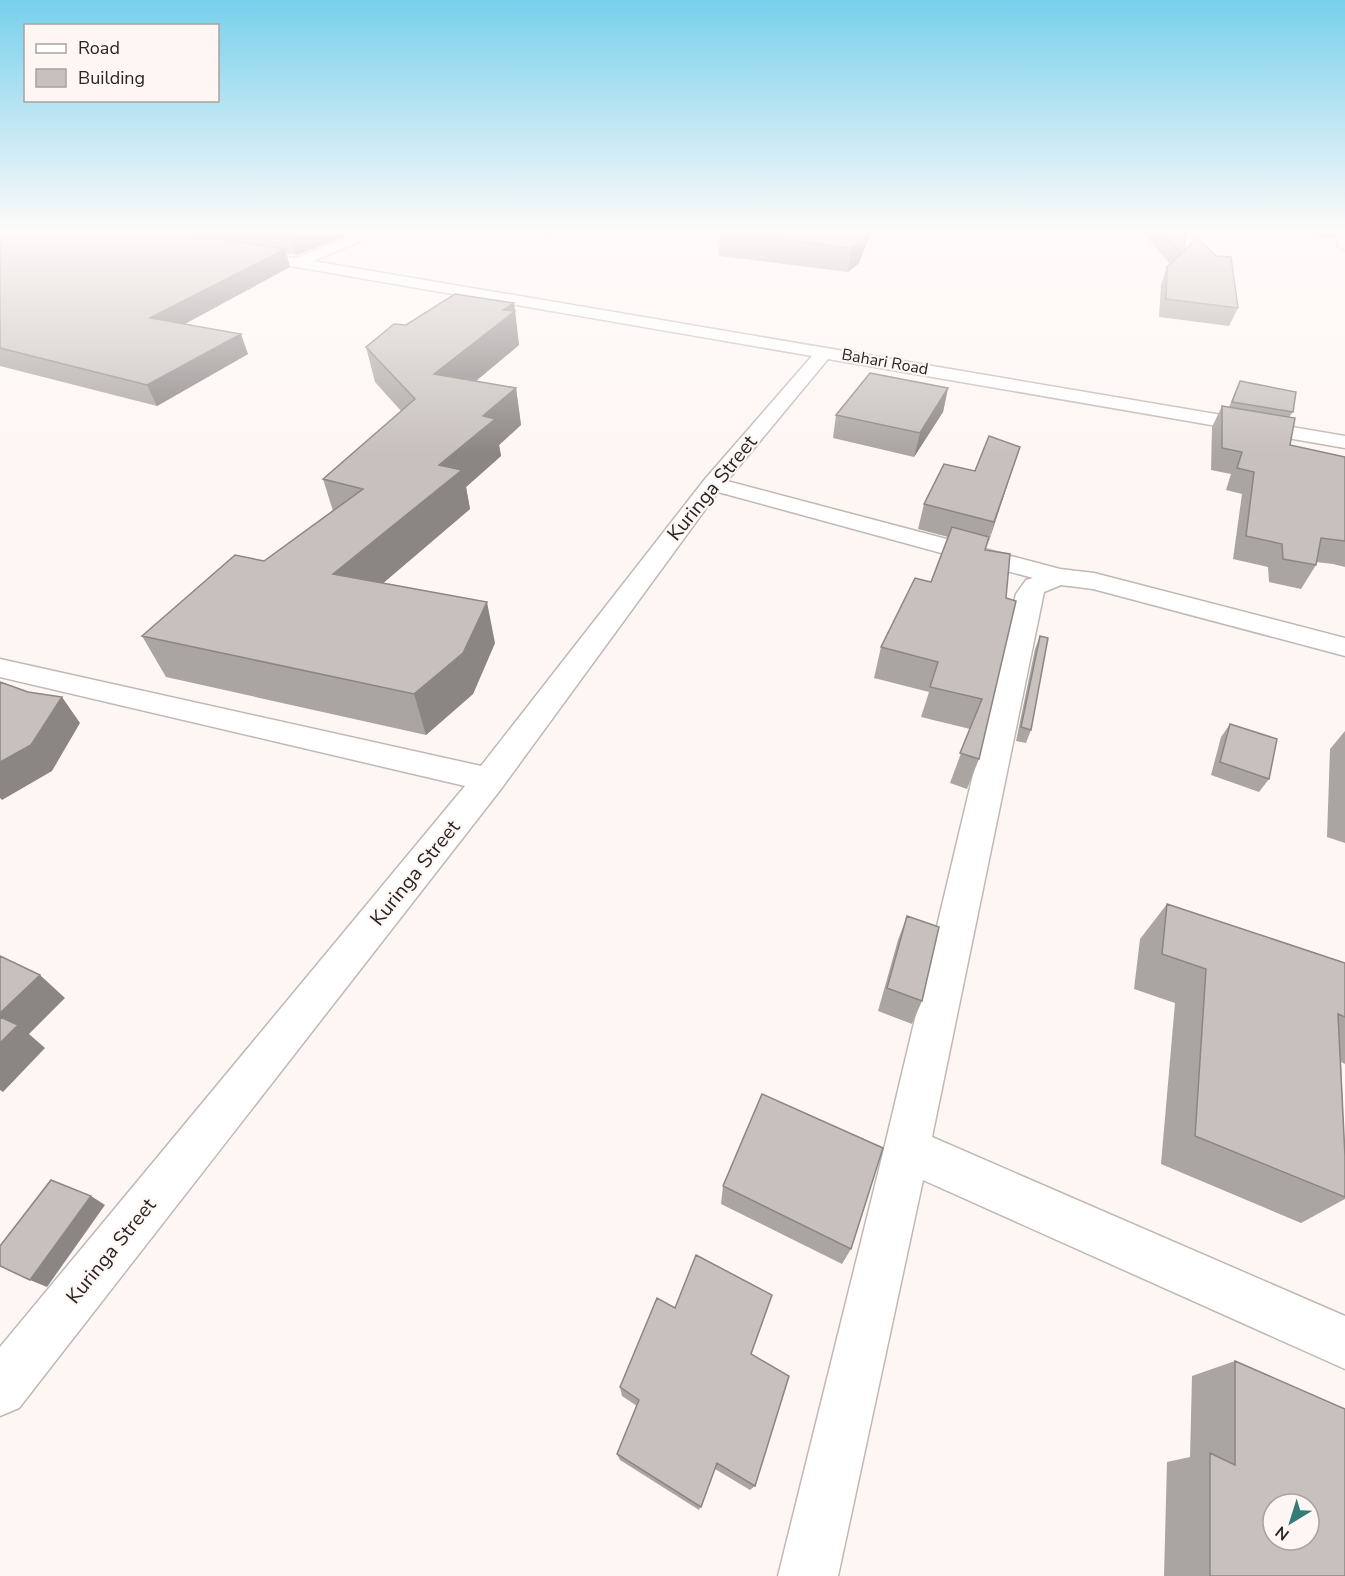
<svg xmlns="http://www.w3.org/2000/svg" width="1345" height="1576" viewBox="0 0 1345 1576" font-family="'Nunito Sans',sans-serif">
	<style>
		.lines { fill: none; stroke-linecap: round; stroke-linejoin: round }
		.minor-casing { stroke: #c0b8b5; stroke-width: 3 }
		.minor { fill: #fff; fill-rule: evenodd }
		.wall { fill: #aba5a2 }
		.shaded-wall { fill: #8b8684 }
		.building { fill: #c7c0bc; stroke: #8b8684; stroke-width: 1.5; fill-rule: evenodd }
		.labels { text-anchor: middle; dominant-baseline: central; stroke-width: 4.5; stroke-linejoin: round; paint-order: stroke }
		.far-street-label { font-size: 16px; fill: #282624; stroke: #fef6f3 }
		.street-label { font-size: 20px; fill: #282624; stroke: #fef6f3 }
	</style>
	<rect width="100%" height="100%" fill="#fef6f3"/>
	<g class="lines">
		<g class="minor-casing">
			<path id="minor" d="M 360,233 L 380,233 L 313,261 L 1345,436 L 1345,448 L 828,359 L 727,481 L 1060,569 L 1094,573 L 1345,638 L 1345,656 L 1093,589 L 1061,585 L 1044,592 L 932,1137 L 1345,1316 L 1345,1369 L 923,1180 L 838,1576 L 778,1576 L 884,1149 L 1016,594 L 1026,580 L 1033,578 L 718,492 L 501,789 L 19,1408 L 0,1416 L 0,1347 L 465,786 L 0,677 L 0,659 L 481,766 L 705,479 L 812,356 L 244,258 L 237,254 L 244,250 L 295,258 Z
				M 1336,233 L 1345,233 L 1345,250 L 1338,246 Z"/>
		</g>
		<use href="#minor" class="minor"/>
	</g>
	<path class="wall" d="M 0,233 L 344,233 L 345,236 L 296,255 L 286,253 L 290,267 L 184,324 L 248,354 L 157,406 L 0,366 Z
		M 532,233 L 561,233 L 551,237 Z
		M 720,233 L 871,233 L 859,263 L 848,272 L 719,256 Z
		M 1143,233 L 1186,233 L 1184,251 L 1238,308 L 1229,326 L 1159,317 L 1161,284 L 1167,267 L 1170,264 Z
		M 1293,233 L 1337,233 L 1335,239 Z
		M 514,303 L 519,345 L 476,381 L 516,388 L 521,425 L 499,445 L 501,456 L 466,487 L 470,509 L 383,583 L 495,643 L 473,694 L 426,735 L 166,677 L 142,636 L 264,561 L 333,511 L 323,479 L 401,411 L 375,382 L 366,347 L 406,325 Z
		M 1240,381 L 1293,412 L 1289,417 L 1290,445 L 1345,457 L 1345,567 L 1333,564 L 1316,562 L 1316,565 L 1301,589 L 1269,582 L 1268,567 L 1233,559 L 1242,494 L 1226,490 L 1231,474 L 1211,470 L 1212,427 L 1222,406 L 1229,407 Z
		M 948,388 L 943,412 L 914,457 L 833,438 L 836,415 Z
		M 1020,447 L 985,550 L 1010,554 L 979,759 L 967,789 L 950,783 L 970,729 L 921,717 L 929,692 L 874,678 L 881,647 L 931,582 L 948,537 L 918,529 L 924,504 L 975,471 Z
		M 1040,636 L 1031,730 L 1026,743 L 1016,741 L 1035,649 Z
		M 1230,724 L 1269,779 L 1259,792 L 1211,775 L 1221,737 Z
		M 1345,731 L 1345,843 L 1327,837 L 1330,749 Z
		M 1167,904 L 1345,963 L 1345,1064 L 1341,1062 L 1345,1156 L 1345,1199 L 1301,1223 L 1161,1164 L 1175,1003 L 1134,989 L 1140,939 Z
		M 907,916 L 922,1001 L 912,1024 L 878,1011 L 898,940 Z
		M 723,1186 L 851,1249 L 842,1264 L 721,1204 Z
		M 751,1354 L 755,1486 L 750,1490 L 715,1469 L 699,1510 L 620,1460 L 617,1454 L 637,1406 L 622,1396 L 620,1387 Z
		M 1235,1361 L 1345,1576 L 1164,1576 L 1167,1462 L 1190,1457 L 1192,1376 Z"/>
	<path class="shaded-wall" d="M 302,233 L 344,233 L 345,236 L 296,255 L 291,237 Z
		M 551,233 L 561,233 L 551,237 Z
		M 865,233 L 871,233 L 859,263 L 848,272 L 851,248 Z
		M 285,249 L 290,267 L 159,338 L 150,318 Z
		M 514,303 L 519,345 L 441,410 L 434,374 L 503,310 Z
		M 241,334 L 248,354 L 157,406 L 147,385 Z
		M 516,388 L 521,425 L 499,445 L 501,456 L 466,487 L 470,509 L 347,614 L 333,574 L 439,465 L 483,416 Z
		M 948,388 L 943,412 L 914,457 L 920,433 Z
		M 1020,447 L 1012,471 L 987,547 L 994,522 Z
		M 487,602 L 495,643 L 473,694 L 426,735 L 414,694 Z
		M 62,697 L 80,723 L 52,771 L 2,800 L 0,798 L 0,762 Z
		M 40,975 L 65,998 L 29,1034 L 45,1048 L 3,1092 L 0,1090 L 0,1013 Z
		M 91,1196 L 105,1205 L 47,1287 L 30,1280 Z"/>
	<path class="building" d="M 0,233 L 174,233 L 285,249 L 150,318 L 241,334 L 147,385 L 0,348 Z
		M 263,233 L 302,233 L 291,237 Z
		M 728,233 L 865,233 L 862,240 L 851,248 Z
		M 1163,233 L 1186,233 L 1184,251 L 1197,237 L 1216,256 L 1231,257 L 1238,308 L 1166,299 L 1167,267 L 1182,253 Z
		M 455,294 L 514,303 L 503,310 L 515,311 L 434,374 L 516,388 L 483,416 L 495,419 L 439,465 L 462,470 L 333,574 L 487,602 L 463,653 L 414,694 L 142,636 L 235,555 L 264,561 L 363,489 L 323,479 L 415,399 L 366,347 L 394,324 L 406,325 Z
		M 870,373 L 948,388 L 920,433 L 836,415 Z
		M 1240,381 L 1296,392 L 1293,412 L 1232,402 Z
		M 1222,406 L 1295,418 L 1290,445 L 1345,457 L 1345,541 L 1321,538 L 1316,565 L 1283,559 L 1282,544 L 1246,536 L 1254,472 L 1237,468 L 1242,452 L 1222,448 Z
		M 989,436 L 1020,447 L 994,522 L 924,504 L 944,464 L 975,471 Z
		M 952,527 L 989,537 L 985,550 L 1010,554 L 1006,598 L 1016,601 L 979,759 L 960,753 L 982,699 L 930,687 L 938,662 L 881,647 L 915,578 L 931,582 Z
		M 1040,636 L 1048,638 L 1031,730 L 1021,727 Z
		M 0,682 L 28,692 L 62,697 L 31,745 L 0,762 Z
		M 1230,724 L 1277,739 L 1269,779 L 1220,762 Z
		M 1167,904 L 1345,963 L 1345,1017 L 1338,1014 L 1345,1156 L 1345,1197 L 1195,1136 L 1206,969 L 1162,954 Z
		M 907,916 L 939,927 L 922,1001 L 887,988 Z
		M 0,956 L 40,975 L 0,1013 Z
		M 0,1017 L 18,1025 L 0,1043 Z
		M 762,1094 L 883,1148 L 851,1249 L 723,1186 Z
		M 51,1180 L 91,1196 L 30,1280 L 0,1266 L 0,1246 Z
		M 696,1255 L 772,1295 L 751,1354 L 789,1376 L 755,1486 L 717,1463 L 701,1507 L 617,1454 L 639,1400 L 620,1387 L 657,1298 L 675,1308 Z
		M 1235,1361 L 1345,1409 L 1345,1576 L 1210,1576 L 1210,1453 L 1235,1465 ZM 1273,1504 L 1309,1504 L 1309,1540 L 1273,1540 Z"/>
	<linearGradient id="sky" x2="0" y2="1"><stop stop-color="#77d0ec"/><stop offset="0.51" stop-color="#fffbfa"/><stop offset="1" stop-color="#fffbfa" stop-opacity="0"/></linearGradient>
	<rect width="1345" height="454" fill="url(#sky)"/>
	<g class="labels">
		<g class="far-street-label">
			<text transform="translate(885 362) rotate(10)">Bahari Road</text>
		</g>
		<g class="street-label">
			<text transform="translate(712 488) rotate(-51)">Kuringa Street</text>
			<text transform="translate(415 873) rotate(-51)">Kuringa Street</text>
			<text transform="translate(111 1251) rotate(-51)">Kuringa Street</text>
		</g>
	</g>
	<rect x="24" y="24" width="195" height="78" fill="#fef6f3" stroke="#a8a3a0" stroke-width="1.5"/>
	<rect x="36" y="44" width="30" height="9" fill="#ffffff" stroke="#a8a3a0" stroke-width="1.5"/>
	<text x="78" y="54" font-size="18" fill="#282624">Road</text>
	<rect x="36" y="69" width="30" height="18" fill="#c7c0bc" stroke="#a8a3a0" stroke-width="1.5"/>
	<text x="78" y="84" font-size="18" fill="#282624">Building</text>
	<g transform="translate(1291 1522) rotate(218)"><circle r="28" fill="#fef6f3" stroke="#a8a3a0" stroke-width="1.5"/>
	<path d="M0-4.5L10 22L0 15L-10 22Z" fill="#347c78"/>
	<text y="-9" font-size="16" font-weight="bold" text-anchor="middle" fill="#282624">N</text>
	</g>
</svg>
